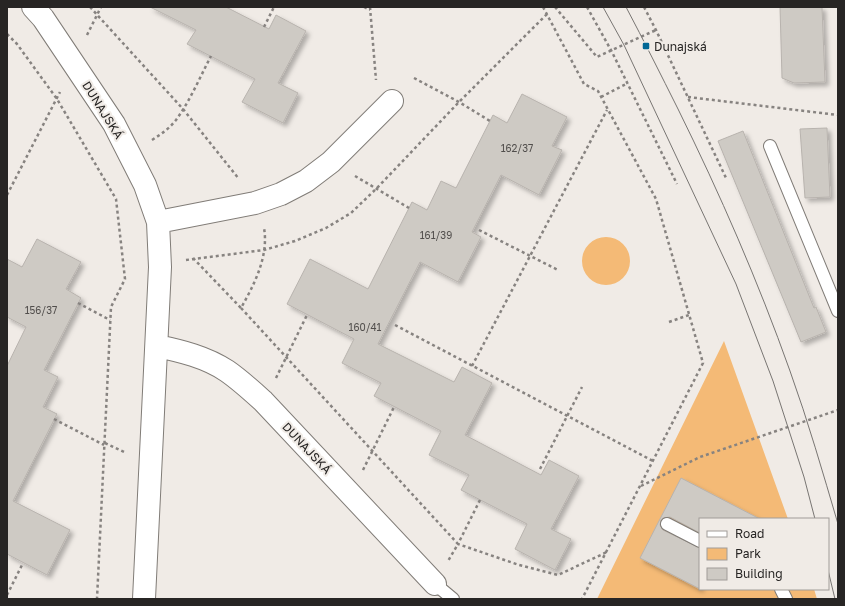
<svg xmlns="http://www.w3.org/2000/svg" width="845" height="606" viewBox="0 0 845 606" font-family="'Golos Text',sans-serif">
	<style>
		.green { fill: #f4ba76 }
		.building { fill: #cecac4; stroke: #b8b3ae; filter: url(#shadow) }
		.lines { fill: none; stroke-linecap: round; stroke-linejoin: round }
		.lane-casing { stroke: #807c77; stroke-width: 14 }
		.street-casing { stroke: #807c77; stroke-width: 24 }
		.path { stroke: #878380; stroke-width: 2.5; stroke-dasharray: 3 3; stroke-linecap: butt }
		.lane { stroke: #fff; stroke-width: 12 }
		.street { stroke: #fff; stroke-width: 22 }
		.tram { stroke: #787572; stroke-width: 1 }
		.poi-dot { fill: #006795; stroke: #f0ebe6; stroke-width: 1.5 }
		.labels { text-anchor: middle; dominant-baseline: central; stroke-width: 4; stroke-linejoin: round; paint-order: stroke }
		.number-label { font-size: 10px; fill: #514e4c }
		.poi-label { font-size: 12px; fill: #272524; stroke: #f0ebe6; text-anchor: start }
		.street-label { font-size: 12px; fill: #272524; stroke: #f0ebe6 }
	</style>
	<defs>
		<filter id="shadow"><feDropShadow dx="3.5" dy="3.5" stdDeviation="2" flood-color="#0004"/></filter>
	</defs>
	<rect width="100%" height="100%" fill="#f0ebe6"/>
	<path class="green" d="M582 261a24 24 0 1 1 48 0a24 24 0 1 1-48 0Z
		M 724,341 L 788,519 L 700,519 L 700,589 L 814,589 L 817,599 L 597,599 Z"/>
	<path class="building" d="M 150,7 L 226,7 L 269,29 L 276,15 L 306,31 L 278,83 L 298,93 L 283,123 L 242,102 L 255,79 L 187,44 L 196,30 Z
		M 780,7 L 822,7 L 825,82 L 794,83 L 782,78 Z
		M 522,94 L 567,117 L 552,146 L 562,150 L 539,195 L 501,175 L 472,232 L 481,237 L 458,282 L 420,262 L 378,344 L 454,382 L 462,367 L 492,383 L 465,435 L 541,475 L 549,460 L 579,476 L 551,529 L 571,539 L 555,570 L 515,549 L 527,524 L 461,490 L 469,475 L 429,455 L 441,431 L 374,396 L 381,383 L 342,363 L 354,339 L 287,304 L 310,259 L 368,289 L 412,202 L 427,210 L 441,181 L 456,188 L 493,115 L 507,123 Z
		M 827,128 L 830,197 L 805,198 L 800,129 Z
		M 743,131 L 814,308 L 816,307 L 826,332 L 801,342 L 718,141 Z
		M 37,239 L 81,262 L 66,289 L 81,298 L 44,370 L 58,377 L 43,407 L 57,414 L 13,501 L 70,530 L 47,575 L 7,554 L 7,366 L 26,327 L 7,317 L 7,259 L 22,267 Z
		M 681,478 L 760,519 L 700,519 L 700,533 L 670,517 L 663,518 L 661,520 L 660,525 L 663,530 L 700,548 L 700,589 L 640,558 Z"/>
	<g class="lines">
		<g class="lane-casing">
			<path id="lane" d="M 770,146 L 838,311
				M 667,524 L 700,541
				M 435,584 L 453,599
				M 781,589 L 786,599"/>
		</g>
		<g class="street-casing">
			<path id="street" d="M 33,7 L 43,18 L 114,124 L 145,185 L 158,222 L 160,267 L 144,599
				M 158,222 L 255,203 L 281,194 L 306,181 L 331,162 L 392,101
				M 157,346 C 181,351 206,357 227,371 C 240,380 252,391 263,401 L 435,584"/>
		</g>
		<path class="path" d="M 90,7 L 183,109 L 239,179
			M 364,7 L 370,10
			M 370,7 L 376,80
			M 543,7 L 584,84 L 598,91 L 656,199 L 703,363 L 582,599
			M 555,7 L 597,57 L 656,30
			M 587,7 L 612,52 L 677,184
			M 644,7 L 656,30 L 727,180
			M 264,27 L 274,7
			M 7,34 L 17,44 L 57,99 L 116,199 L 125,279 L 111,307 L 97,599
			M 87,35 L 101,7
			M 414,78 L 459,102 L 490,121
			M 601,97 L 628,83
			M 688,97 L 838,115
			M 152,140 C 161,134 169,129 176,120 C 190,101 200,77 211,56
			M 355,176 L 409,208
			M 7,195 L 60,92
			M 479,230 L 558,270
			M 193,258 L 241,308 C 254,285 269,256 264,228
			M 186,260 L 264,250 L 295,241 L 326,228 L 351,213 L 377,188 L 459,102 L 547,14
			M 78,303 L 110,320
			M 241,308 L 458,544 L 448,561
			M 669,322 L 689,315
			M 395,325 L 653,461
			M 472,366 L 607,110
			M 276,378 L 307,315
			M 54,419 L 104,445
			M 105,443 L 124,452
			M 540,469 L 582,387
			M 363,470 L 394,407
			M 641,486 L 700,457 L 838,410
			M 480,500 L 458,544 L 519,565 L 558,575 L 607,552
			M 7,595 L 23,563"/>
		<use href="#lane" class="lane"/>
		<use href="#street" class="street"/>
		<path class="tram" d="M 603,7 L 624,45 L 736,284 L 773,381 L 804,477 L 815,519
			M 626,7 C 644,41 661,75 678,109 C 720,194 758,281 790,371 C 808,421 823,473 838,524
			M 828,570 L 835,599"/>
	</g>
	<rect class="poi-dot" x="642" y="42" width="8" height="8" rx="2"/>
	<g class="labels">
		<g class="number-label">
			<text x="517" y="148">162/37</text>
			<text x="436" y="235">161/39</text>
			<text x="41" y="310">156/37</text>
			<text x="365" y="327">160/41</text>
		</g>
		<g class="poi-label">
			<text x="654" y="46">Dunajská</text>
		</g>
		<g class="street-label">
			<text transform="translate(103 110) rotate(58)">DUNAJSKÁ</text>
			<text transform="translate(307 448) rotate(47)">DUNAJSKÁ</text>
		</g>
	</g>
	<rect width="845" height="606" fill="none" stroke="#272524" stroke-width="16"/>
	<rect x="699" y="518" width="130" height="72" fill="#f0ebe6" stroke="#a09c98"/>
	<rect x="707" y="531" width="20" height="6" fill="#ffffff" stroke="#a09c98"/>
	<text x="735" y="538" font-size="12" fill="#272524">Road</text>
	<rect x="707" y="548" width="20" height="12" fill="#f4ba76" stroke="#a09c98"/>
	<text x="735" y="558" font-size="12" fill="#272524">Park</text>
	<rect x="707" y="568" width="20" height="12" fill="#cecac4" stroke="#a09c98"/>
	<text x="735" y="578" font-size="12" fill="#272524">Building</text>
</svg>
